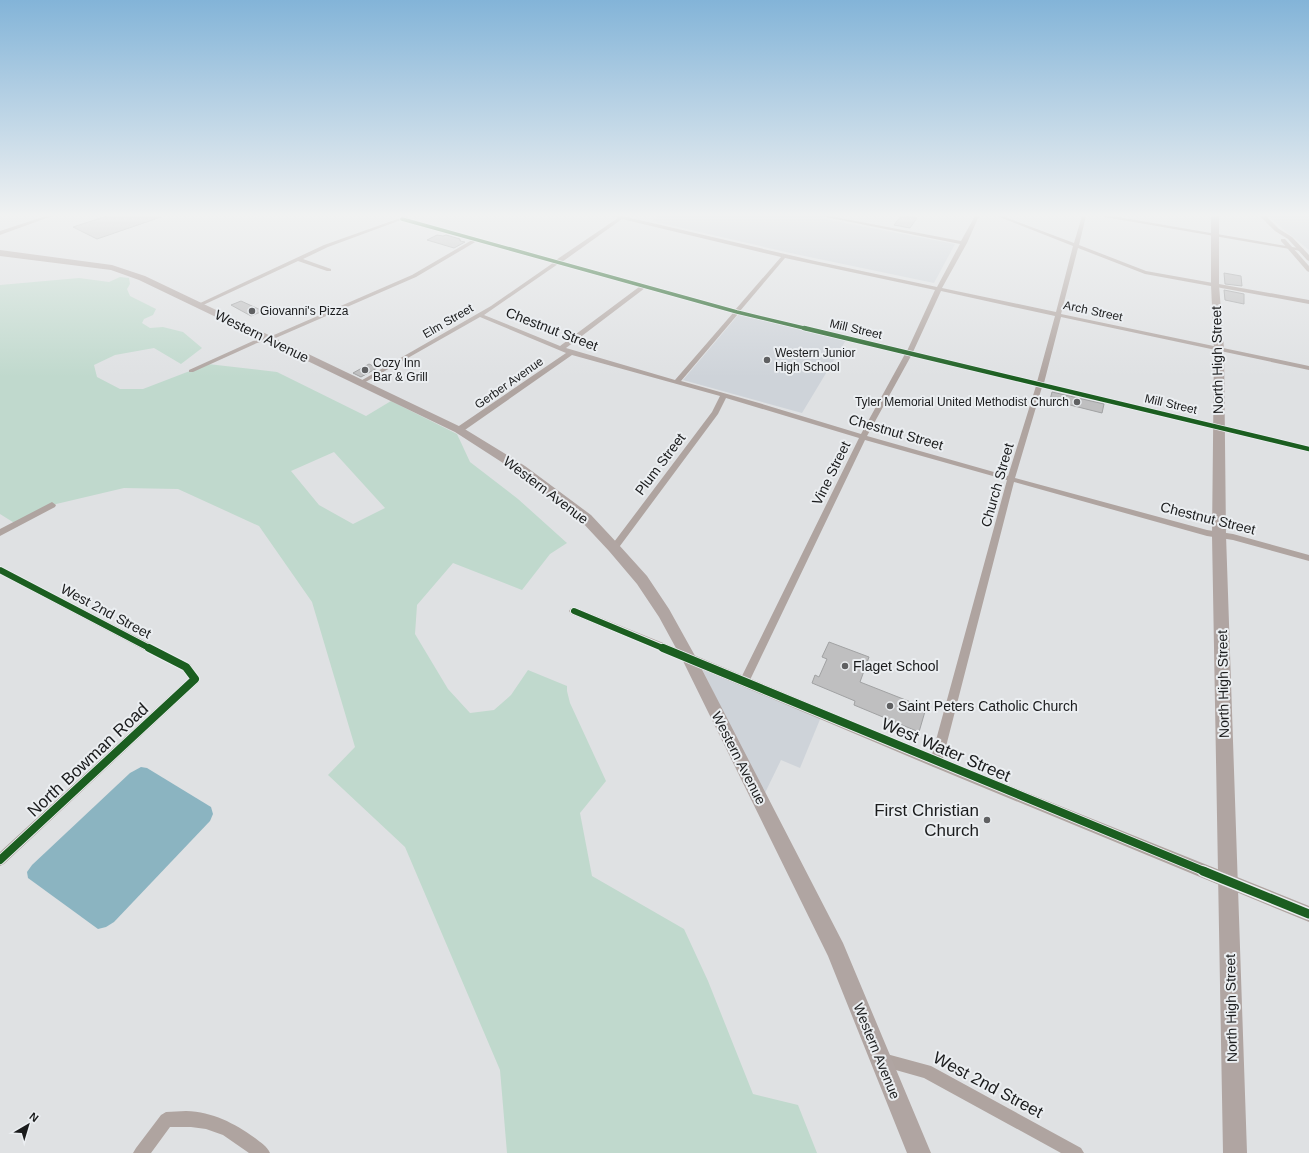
<svg xmlns="http://www.w3.org/2000/svg" width="1309" height="1153" viewBox="0 0 1309 1153" font-family="Arial,sans-serif">
	<style>
		.built { fill: #ced3d9 }
		.green { fill: #c0d9cd; fill-rule: evenodd }
		.water { fill: #8bb4c1 }
		.building { fill: #bfbfc0; stroke: #a1a2a3 }
		.lines { fill: none; stroke-linecap: round; stroke-linejoin: round }
		.minor { fill: #afa4a0; fill-rule: evenodd }
		.tertiary { fill: #afa4a0; fill-rule: evenodd }
		.primary { fill: #b0a5a2; fill-rule: evenodd }
		.cycleway-far4-casing { stroke: #ebeef1; stroke-width: 5 }
		.cycleway-far3-casing { stroke: #ebeef1; stroke-width: 6 }
		.cycleway-far2-casing { stroke: #ebeef1; stroke-width: 8 }
		.cycleway-far1-casing { stroke: #ebeef1; stroke-width: 10 }
		.cycleway-casing { stroke: #ebeef1; stroke-width: 12 }
		.cycleway-far4 { stroke: #1b5e20; stroke-width: 3.5 }
		.cycleway-far3 { stroke: #1b5e20; stroke-width: 4.5 }
		.cycleway-far2 { stroke: #1b5e20; stroke-width: 6 }
		.cycleway-far1 { stroke: #1b5e20; stroke-width: 8 }
		.cycleway { stroke: #1b5e20; stroke-width: 9 }
		.poi-dot { fill: #5f6062; stroke: #ebeef1; stroke-width: 1.5 }
		.labels { text-anchor: middle; dominant-baseline: central; stroke-width: 4; stroke-linejoin: round; paint-order: stroke }
		.far-poi-label { font-size: 12px; fill: #1a1b1c; stroke: #ebeef1; text-anchor: start }
		.far-street-label { font-size: 12px; fill: #1a1b1c; stroke: #ebeef1 }
		.street-label { font-size: 14px; fill: #1a1b1c; stroke: #ebeef1 }
		.poi-label { font-size: 14px; fill: #1a1b1c; stroke: #ebeef1; text-anchor: start }
		.near-street-label { font-size: 17px; fill: #1a1b1c; stroke: #ebeef1 }
		.near-poi-label { font-size: 17px; fill: #1a1b1c; stroke: #ebeef1; text-anchor: end }
	</style>
	<rect width="100%" height="100%" fill="#dfe1e3"/>
	<path class="built" d="M 658,216 L 822,216 L 824,219 L 955,244 L 934,283 L 795,254 L 652,221 Z
		M 1269,216 L 1309,216 L 1309,250 L 1283,229 Z
		M 739,314 L 846,340 L 802,413 L 683,380 Z
		M 701,667 L 821,717 L 800,768 L 781,760 L 764,795 Z"/>
	<path class="green" d="M 120,277 L 129,278 L 130,284 L 127,289 L 130,296 L 156,309 L 153,315 L 144,319 L 142,323 L 150,328 L 163,327 L 183,332 L 202,348 L 181,364 L 154,348 L 115,355 L 94,365 L 97,377 L 120,389 L 143,389 L 208,364 L 277,372 L 366,416 L 391,401 L 457,434 L 470,462 L 518,499 L 567,543 L 550,554 L 522,590 L 453,563 L 417,605 L 415,634 L 448,689 L 470,713 L 494,710 L 511,695 L 528,670 L 567,686 L 567,691 L 570,703 L 606,781 L 580,813 L 592,876 L 684,929 L 708,981 L 753,1094 L 798,1105 L 817,1153 L 507,1153 L 500,1070 L 405,847 L 328,775 L 355,747 L 312,602 L 259,526 L 178,489 L 124,488 L 52,505 L 16,524 L 0,514 L 0,285 L 79,278 L 109,282 ZM 334,452 L 385,508 L 353,524 L 319,505 L 291,471 Z"/>
	<path class="water" d="M 141,767 L 147,768 L 211,807 L 213,814 L 210,821 L 114,922 L 106,927 L 98,929 L 28,878 L 27,872 L 32,865 L 130,773 Z"/>
	<path class="building" d="M 107,216 L 161,216 L 161,217 L 97,239 L 73,227 Z
		M 901,216 L 904,216 L 917,218 L 910,228 L 894,225 Z
		M 437,235 L 443,236 L 446,235 L 460,239 L 459,240 L 461,240 L 460,241 L 465,242 L 454,248 L 427,240 Z
		M 1224,273 L 1241,276 L 1242,286 L 1225,284 Z
		M 1224,290 L 1244,294 L 1244,304 L 1225,300 Z
		M 241,301 L 263,311 L 251,316 L 231,305 Z
		M 369,364 L 377,368 L 361,377 L 353,373 Z
		M 1052,392 L 1104,404 L 1102,413 L 1050,400 Z
		M 829,642 L 869,657 L 860,682 L 926,708 L 919,732 L 854,705 L 855,701 L 812,683 L 815,675 L 819,677 L 827,659 L 822,657 Z"/>
	<g class="lines">
		<path class="minor" d="M 46,216 L 52,216 L 0,235 L 0,231 Z
			M 406,216 L 408,217 L 406,219 L 556,260 L 618,218 L 614,216 L 622,216 L 815,261 L 937,287 L 960,244 L 821,216 L 829,216 L 961,241 L 975,216 L 979,216 L 967,243 L 942,288 L 1056,312 L 1073,246 L 997,216 L 1002,216 L 1074,243 L 1082,216 L 1086,216 L 1079,245 L 1146,271 L 1309,300 L 1309,304 L 1145,274 L 1078,248 L 1061,314 L 1309,366 L 1309,370 L 1061,317 L 1044,383 L 1309,447 L 1309,451 L 1042,387 L 1015,478 L 1207,530 L 1233,534 L 1309,555 L 1309,561 L 1233,540 L 1207,536 L 1014,482 L 942,762 L 940,766 L 936,767 L 932,766 L 930,762 L 1007,480 L 865,440 L 750,680 L 749,683 L 745,684 L 741,683 L 740,680 L 859,438 L 726,398 L 718,414 L 617,550 L 611,550 L 610,548 L 611,546 L 712,412 L 720,396 L 572,355 L 462,432 L 456,432 L 456,428 L 566,353 L 480,317 L 362,384 L 360,385 L 357,383 L 491,306 L 553,263 L 477,241 L 416,277 L 271,340 L 257,343 L 193,372 L 189,372 L 189,370 L 253,341 L 267,338 L 412,275 L 472,240 L 401,220 L 328,247 L 303,259 L 331,269 L 331,271 L 327,271 L 298,261 L 201,306 L 196,305 L 324,245 ZM 622,219 L 781,257 L 735,310 L 562,262 ZM 785,258 L 935,290 L 907,351 L 740,311 ZM 558,264 L 639,287 L 560,346 L 484,315 ZM 645,288 L 733,313 L 675,380 L 566,348 ZM 941,291 L 1055,316 L 1037,382 L 913,352 ZM 738,314 L 905,354 L 861,434 L 759,403 L 681,381 ZM 911,356 L 1036,386 L 1008,476 L 867,436 Z
			M 1103,216 L 1112,216 L 1304,249 L 1301,251 L 1105,217 Z
			M 52,502 L 56,505 L 55,507 L 0,536 L 0,529 Z
			M 0,567 L 190,664 L 200,679 L 199,682 L 4,864 L 0,866 L 0,852 L 189,678 L 182,670 L 0,574 Z
			M 574,607 L 693,655 L 694,658 L 693,661 L 689,662 L 685,661 L 571,614 L 569,611 L 571,608 Z
			M 883,1053 L 931,1066 L 1081,1148 L 1084,1153 L 1061,1153 L 924,1078 L 878,1065 L 876,1060 L 878,1055 Z
			M 186,1111 C 213,1112 234,1123 255,1138 C 261,1143 267,1146 270,1153 L 249,1153 L 223,1135 L 206,1129 L 191,1127 L 170,1127 L 151,1153 L 133,1153 L 136,1148 L 161,1115 L 166,1112 Z"/>
		<path class="tertiary" d="M 1260,216 L 1266,216 L 1279,229 L 1292,237 L 1309,255 L 1309,261 L 1307,260 L 1288,239 L 1275,231 Z
			M 1281,239 L 1285,239 L 1309,266 L 1309,272 L 1307,271 L 1281,241 Z
			M 689,653 L 941,758 L 1309,906 L 1309,922 L 931,766 L 685,662 L 683,658 L 685,654 Z"/>
		<path class="primary" d="M 1211,216 L 1219,216 L 1219,285 L 1224,349 L 1226,535 L 1247,1153 L 1223,1153 L 1212,535 L 1214,349 L 1211,285 Z
			M 0,250 L 112,265 L 145,276 L 463,428 L 525,466 L 591,515 L 619,545 L 647,576 L 669,609 L 694,654 L 843,943 L 931,1153 L 907,1153 L 828,956 L 683,661 L 659,617 L 637,584 L 609,551 L 581,521 L 517,472 L 455,432 L 139,280 L 111,270 L 0,256 Z"/>
		<g class="cycleway-far4-casing">
			<path id="cycleway-far4" d="M 402,219 L 737,312 L 808,329"/>
		</g>
		<g class="cycleway-far3-casing">
			<path id="cycleway-far3" d="M 804,328 L 1309,449"/>
		</g>
		<g class="cycleway-far2-casing">
			<path id="cycleway-far2" d="M 0,570 L 151,649
				M 574,611 L 665,649"/>
		</g>
		<g class="cycleway-far1-casing">
			<path id="cycleway-far1" d="M 663,648 L 1206,872
				M 0,860 L 195,679 L 186,667 L 149,648"/>
		</g>
		<g class="cycleway-casing">
			<path id="cycleway" d="M 1203,871 L 1309,914"/>
		</g>
		<use href="#cycleway-far4" class="cycleway-far4"/>
		<use href="#cycleway-far3" class="cycleway-far3"/>
		<use href="#cycleway-far2" class="cycleway-far2"/>
		<use href="#cycleway-far1" class="cycleway-far1"/>
		<use href="#cycleway" class="cycleway"/>
	</g>
	<linearGradient id="sky" x2="0" y2="1"><stop stop-color="#83b4d8"/><stop offset="0.57" stop-color="#f1f2f2"/><stop offset="1" stop-color="#f1f2f2" stop-opacity="0"/></linearGradient>
	<rect width="1309" height="377" fill="url(#sky)"/>
	<g class="poi-dot">
		<circle cx="252" cy="311" r="4"/>
		<circle cx="767" cy="360" r="4"/>
		<circle cx="365" cy="370" r="4"/>
		<circle cx="1077" cy="402" r="4"/>
		<circle cx="845" cy="666" r="4"/>
		<circle cx="890" cy="706" r="4"/>
		<circle cx="987" cy="820" r="4"/>
	</g>
	<g class="labels">
		<g class="far-poi-label">
			<text x="260" y="311">Giovanni's Pizza</text>
			<text x="775" y="353">Western Junior<tspan x="775" dy="14">High School</tspan></text>
			<text x="373" y="363">Cozy Inn<tspan x="373" dy="14">Bar &amp; Grill</tspan></text>
			<text x="1069" y="402" text-anchor="end">Tyler Memorial United Methodist Church</text>
		</g>
		<g class="far-street-label">
			<text transform="translate(1093 311) rotate(12)">Arch Street</text>
			<text transform="translate(448 321) rotate(-30)">Elm Street</text>
			<text transform="translate(856 329) rotate(13)">Mill Street</text>
			<text transform="translate(509 383) rotate(-35)">Gerber Avenue</text>
			<text transform="translate(1171 404) rotate(13)">Mill Street</text>
		</g>
		<g class="street-label">
			<text transform="translate(552 329) rotate(21)">Chestnut Street</text>
			<text transform="translate(262 336) rotate(26)">Western Avenue</text>
			<text transform="translate(1217 360) rotate(-91)">North High Street</text>
			<text transform="translate(896 432) rotate(16)">Chestnut Street</text>
			<text transform="translate(660 464) rotate(-53)">Plum Street</text>
			<text transform="translate(831 473) rotate(-64)">Vine Street</text>
			<text transform="translate(997 485) rotate(-74)">Church Street</text>
			<text transform="translate(546 490) rotate(37)">Western Avenue</text>
			<text transform="translate(1208 518) rotate(14)">Chestnut Street</text>
			<text transform="translate(106 611) rotate(28)">West 2nd Street</text>
			<text transform="translate(1223 684) rotate(-91)">North High Street</text>
			<text transform="translate(739 758) rotate(63)">Western Avenue</text>
			<text transform="translate(1231 1008) rotate(-91)">North High Street</text>
			<text transform="translate(877 1051) rotate(68)">Western Avenue</text>
		</g>
		<g class="poi-label">
			<text x="853" y="666">Flaget School</text>
			<text x="898" y="706">Saint Peters Catholic Church</text>
		</g>
		<g class="near-street-label">
			<text transform="translate(946 750) rotate(23)">West Water Street</text>
			<text transform="translate(88 760) rotate(-43)">North Bowman Road</text>
			<text transform="translate(988 1085) rotate(28)">West 2nd Street</text>
		</g>
		<g class="near-poi-label">
			<text x="979" y="810">First Christian<tspan x="979" dy="20">Church</tspan></text>
		</g>
	</g>
	<g transform="translate(28 1125) rotate(38)" stroke="#ebeef1" stroke-width="3" paint-order="stroke">
	<path d="M0-3L7 15L0 10L-7 15Z" fill="#1a1b1c"/>
	<text y="-6" font-size="11" font-weight="bold" text-anchor="middle" fill="#1a1b1c">N</text>
	</g>
</svg>
